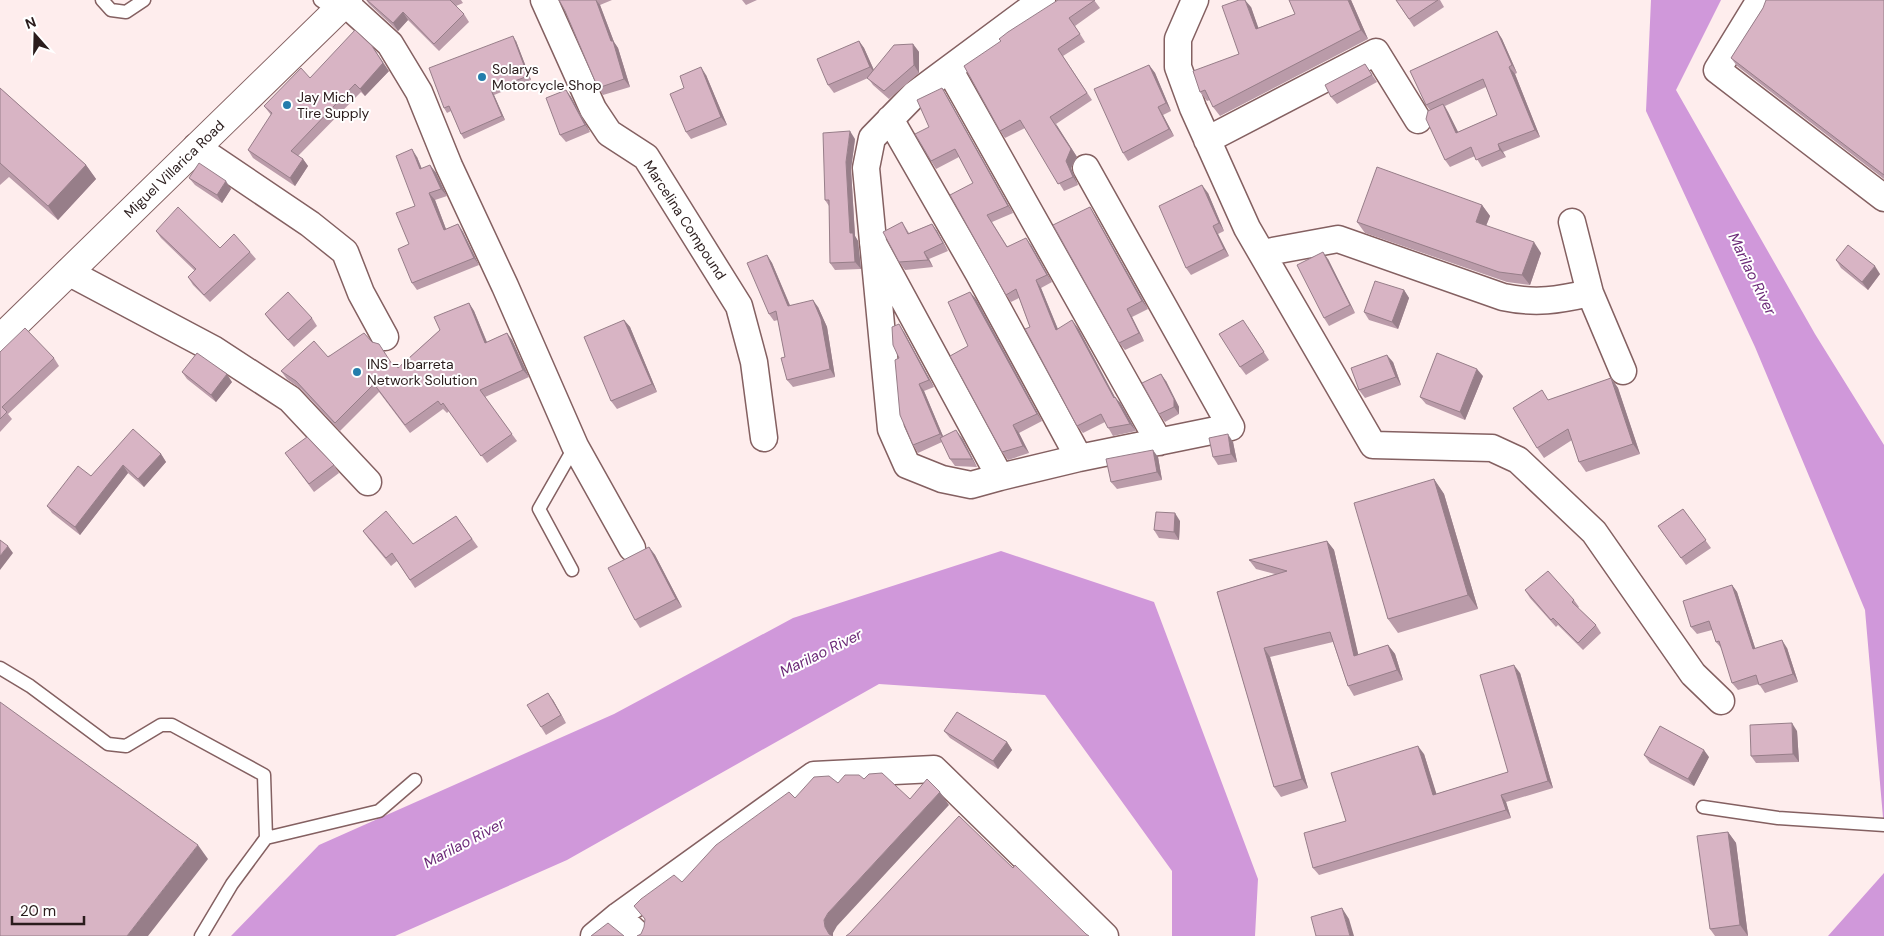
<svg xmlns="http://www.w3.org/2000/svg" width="1884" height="936" viewBox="0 0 1884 936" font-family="'DM Sans',sans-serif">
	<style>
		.water { fill: #d098da }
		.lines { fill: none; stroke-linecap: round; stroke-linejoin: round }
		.service-casing { stroke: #846061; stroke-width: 15 }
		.minor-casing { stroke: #846061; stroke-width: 29 }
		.secondary-casing { stroke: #846061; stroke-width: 30 }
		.service { stroke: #fff; stroke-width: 12 }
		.minor { stroke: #fff; stroke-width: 26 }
		.secondary { stroke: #fff; stroke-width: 28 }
		.wall { fill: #ba9ba9; fill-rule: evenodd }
		.shaded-wall { fill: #977e89 }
		.building { fill: #d8b4c4; stroke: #977e89 }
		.poi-dot { fill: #247dac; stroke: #fff; stroke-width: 2 }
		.labels { text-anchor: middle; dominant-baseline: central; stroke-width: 4; stroke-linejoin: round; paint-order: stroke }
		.poi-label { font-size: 14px; fill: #2a1c1c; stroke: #fff; text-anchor: start }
		.street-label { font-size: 14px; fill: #2a1c1c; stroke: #fff }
		.water-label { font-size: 15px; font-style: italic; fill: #6c2a78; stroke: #fff }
	</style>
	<rect width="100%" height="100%" fill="#feeded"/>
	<path class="water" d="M 1651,0 L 1721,0 L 1676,90 L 1815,334 L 1884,445 L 1884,829 L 1865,610 L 1755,347 L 1646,111 Z
		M 1001,551 L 1154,602 L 1258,879 L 1255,936 L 1172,936 L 1172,871 L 1045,695 L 879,684 L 567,860 L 395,936 L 231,936 L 319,845 L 614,714 L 793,618 Z
		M 1884,873 L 1884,936 L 1828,936 Z"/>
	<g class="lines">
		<g class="service-casing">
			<path id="service" d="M 102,0 L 111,10 L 126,12 L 144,0
				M 320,0 L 337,12
				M 572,570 L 539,509 L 575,446
				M 0,668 L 30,686 L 108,744 L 126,746 L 161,725 L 172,725 L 264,775 L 266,838
				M 1703,807 L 1778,818 L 1884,825
				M 201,936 L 232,884 L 266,838 L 379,811 L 415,780"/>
		</g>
		<g class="minor-casing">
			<path id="minor" d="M 544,0 L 593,109 L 609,133 L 646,157 L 739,306 L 754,362 L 764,438
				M 1195,0 L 1178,39 L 1178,67 L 1193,108 L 1247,228 L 1373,445 L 1492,448 L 1518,460 L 1594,532 L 1693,674 L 1721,701
				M 1760,0 L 1717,70 L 1884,198
				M 345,3 L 390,44 L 419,92 L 449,166 L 505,286 L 575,446 L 632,548
				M 949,69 L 1159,442
				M 890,119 L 979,274 L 1079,458
				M 1207,140 L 1376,52 L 1418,120
				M 196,147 L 310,224 L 345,252 L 361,293 L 385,337
				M 1572,222 L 1590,293 L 1623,371
				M 873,243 L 1000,477 L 1079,458 L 1231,427 L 1086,168
				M 1262,253 L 1338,239 L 1503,297 C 1536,304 1558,300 1590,293
				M 68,272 L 213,349 L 290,399 L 368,482
				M 1000,477 L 971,485 L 942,479 L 907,465 L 891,429 L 866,168 L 872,138 L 914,95 L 1042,0
				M 618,916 L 639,936
				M 594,936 L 618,916 L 814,775 L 934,769 L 1105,936"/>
		</g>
		<g class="secondary-casing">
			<path id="secondary" d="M 0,339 L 348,0"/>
		</g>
		<use href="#service" class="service"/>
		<use href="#minor" class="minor"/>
		<use href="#secondary" class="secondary"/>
	</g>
	<path class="wall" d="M 366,0 L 461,0 L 463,3 L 456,6 L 464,14 L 469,22 L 439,51 L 408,20 L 398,31 L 369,4 Z
		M 559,0 L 612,0 L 600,5 L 614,42 L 618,48 L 630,87 L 603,95 L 598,88 L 565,11 Z
		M 742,0 L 757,0 L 746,5 Z
		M 1094,0 L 1100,8 L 1075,26 L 1085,42 L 1063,56 L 1092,100 L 1056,124 L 1077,157 L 1071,168 L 1078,185 L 1064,191 L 1025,128 L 1005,138 L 1000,131 L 964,66 Z
		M 1289,0 L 1351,0 L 1368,39 L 1220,116 L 1213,107 L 1210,100 L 1207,101 L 1200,92 L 1239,54 L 1251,7 L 1258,28 L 1295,14 Z
		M 1396,0 L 1440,0 L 1444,7 L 1414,27 Z
		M 1884,0 L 1884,179 L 1737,66 L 1731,58 L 1763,8 Z
		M 1497,31 L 1502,39 L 1517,73 L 1515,74 L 1540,137 L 1503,152 L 1506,157 L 1482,167 L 1475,156 L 1450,167 L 1445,160 L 1430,110 L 1426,105 ZM 1486,87 L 1497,115 L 1458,132 L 1445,106 Z
		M 516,41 L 531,80 L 494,95 L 505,120 L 464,139 L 461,134 L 451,111 L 447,113 L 444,108 Z
		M 859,41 L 864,48 L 874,70 L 913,44 L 919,52 L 919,73 L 889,99 L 873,85 L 868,78 L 834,93 L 828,85 Z
		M 1365,64 L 1377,82 L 1337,104 L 1331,97 Z
		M 1149,65 L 1155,73 L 1171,111 L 1163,115 L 1174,136 L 1128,161 L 1123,153 Z
		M 389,71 L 365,96 L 361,92 L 298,156 L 303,159 L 308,166 L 295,186 L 253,158 L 248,150 L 271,115 L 264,106 L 310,78 Z
		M 706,75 L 727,125 L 691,139 L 686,132 L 684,88 Z
		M 0,88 L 86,165 L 96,179 L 58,220 L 9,177 L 0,185 Z
		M 942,88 L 947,96 L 1013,213 L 992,222 L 1007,246 L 1031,245 L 1052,282 L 1041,288 L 1058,329 L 1078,328 L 1115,397 L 1121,404 L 1136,431 L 1113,436 L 1105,422 L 1083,433 L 1077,426 L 1030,327 L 1019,298 L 1011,302 L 1006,295 L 973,183 L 959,157 L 936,169 L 931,161 L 929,127 Z
		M 566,90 L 571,97 L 590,132 L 566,142 L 560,135 Z
		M 855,139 L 851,169 L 855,236 L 858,241 L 861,269 L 835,270 L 830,263 L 829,206 L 825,200 Z
		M 417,157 L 422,169 L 430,165 L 436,173 L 447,196 L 435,200 L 446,229 L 458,224 L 463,232 L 479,265 L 417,290 L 412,283 L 409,244 L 415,206 Z
		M 189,178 L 231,189 L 222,203 L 195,185 Z
		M 1208,193 L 1224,231 L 1218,234 L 1229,256 L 1191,275 L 1186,268 Z
		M 1482,205 L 1490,216 L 1486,226 L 1541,253 L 1530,285 L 1507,282 L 1365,233 L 1357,222 Z
		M 1095,215 L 1148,309 L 1132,317 L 1144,341 L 1125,350 L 1119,343 Z
		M 902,222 L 909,233 L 932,224 L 937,231 L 948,251 L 929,259 L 933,267 L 905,270 L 899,262 Z
		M 156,231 L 220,248 L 250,252 L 256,259 L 210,302 L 193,285 L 188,277 L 195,271 L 161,238 Z
		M 767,255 L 772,263 L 790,305 L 818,307 L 827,327 L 835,377 L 793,387 L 787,380 L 785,357 L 778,320 L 774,321 L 769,314 Z
		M 1328,259 L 1355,313 L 1329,326 L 1324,318 Z
		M 1836,260 L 1880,274 L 1868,290 L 1841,268 Z
		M 1404,290 L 1409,298 L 1398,329 L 1369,320 L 1364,312 Z
		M 976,299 L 1042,421 L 1019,433 L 1029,453 L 1008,460 L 1002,452 L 968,346 Z
		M 469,303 L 474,311 L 487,342 L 507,333 L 512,340 L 529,377 L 485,397 L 517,441 L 487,463 L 449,411 L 447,413 L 443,409 L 410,433 L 379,392 L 340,431 L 301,389 L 287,379 L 281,371 L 372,342 L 392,364 L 398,368 L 440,330 Z
		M 265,314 L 312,318 L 317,326 L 294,347 L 270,321 Z
		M 624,320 L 630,327 L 657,392 L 617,409 L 611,401 Z
		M 1248,327 L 1269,360 L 1246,375 L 1240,367 Z
		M 904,332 L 934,387 L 924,391 L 943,436 L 962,438 L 977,467 L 955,466 L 950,459 L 942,442 L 918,453 L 913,445 L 899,358 Z
		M 0,352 L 54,358 L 59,366 L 8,414 L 12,419 L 0,432 Z
		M 1393,362 L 1401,385 L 1365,398 L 1359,390 Z
		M 182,372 L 232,382 L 216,402 L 187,379 Z
		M 1483,376 L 1465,420 L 1426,404 L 1420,397 Z
		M 1611,378 L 1618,388 L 1640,454 L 1586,472 L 1579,462 L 1572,440 L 1544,458 L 1537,448 L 1549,400 Z
		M 1166,381 L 1179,407 L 1179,414 L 1165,422 L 1159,414 Z
		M 1233,442 L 1237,462 L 1218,465 L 1213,457 Z
		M 285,453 L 334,465 L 339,473 L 314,492 Z
		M 161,454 L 166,462 L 144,487 L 128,473 L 80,535 L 52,513 L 47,506 L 91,476 Z
		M 1158,457 L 1162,480 L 1117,489 L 1111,482 Z
		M 1434,479 L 1444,494 L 1478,609 L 1398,633 L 1388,619 Z
		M 1683,509 L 1711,548 L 1686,565 L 1658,526 Z
		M 456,516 L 478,547 L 415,588 L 397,561 L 391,566 L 368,538 L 363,531 L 413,544 Z
		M 1180,521 L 1179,540 L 1159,538 L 1154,530 Z
		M 1327,541 L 1334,550 L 1358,655 L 1388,645 L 1395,654 L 1403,680 L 1354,696 L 1348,686 L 1333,642 L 1270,657 L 1308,788 L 1281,797 L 1274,787 L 1217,592 L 1275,574 L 1256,569 L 1249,560 Z
		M 649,547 L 655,555 L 682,607 L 640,628 L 635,620 Z
		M 1732,585 L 1737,592 L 1755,648 L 1787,648 L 1798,682 L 1765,693 L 1759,684 L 1738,690 L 1732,683 L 1722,649 L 1716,642 L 1712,630 L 1697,634 L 1691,627 Z
		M 1525,590 L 1574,600 L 1579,607 L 1578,608 L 1596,625 L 1601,633 L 1583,650 L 1558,625 L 1556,627 L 1530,598 Z
		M 1520,673 L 1553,788 L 1506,802 L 1511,818 L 1319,875 L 1313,868 L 1346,821 L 1424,754 L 1436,794 L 1508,772 Z
		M 553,700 L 566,723 L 546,735 L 541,727 Z
		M 944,731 L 1007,742 L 1012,750 L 998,769 L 950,738 Z
		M 1797,731 L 1799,762 L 1756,763 L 1751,756 Z
		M 1644,755 L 1709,757 L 1694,786 L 1650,763 Z
		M 1728,832 L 1736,843 L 1748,936 L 1715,936 L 1710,929 Z"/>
	<path class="shaded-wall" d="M 596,0 L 600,5 L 614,42 L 618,48 L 630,87 L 624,79 Z
		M 1245,0 L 1251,7 L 1262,38 L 1256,29 Z
		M 1348,0 L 1351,0 L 1368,39 L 1361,30 Z
		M 403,12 L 408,20 L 398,31 L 393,23 Z
		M 1497,31 L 1502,39 L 1517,73 L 1512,65 Z
		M 513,36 L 516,41 L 531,80 L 528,76 Z
		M 859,41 L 864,48 L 876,75 L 870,67 Z
		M 913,44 L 919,52 L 919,73 L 914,65 Z
		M 372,46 L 389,71 L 365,96 L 360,89 Z
		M 1149,65 L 1155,73 L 1171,111 L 1166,103 Z
		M 701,67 L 706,75 L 727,125 L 721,117 Z
		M 1509,67 L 1515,74 L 1540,137 L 1535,130 Z
		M 942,88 L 947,96 L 1013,213 L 1008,206 Z
		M 491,90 L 494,95 L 505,120 L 502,116 Z
		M 566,90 L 571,97 L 590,132 L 585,125 Z
		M 1443,104 L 1448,112 L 1462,140 L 1456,133 Z
		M 1158,107 L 1163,115 L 1174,136 L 1169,129 Z
		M 1056,124 L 1077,157 L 1071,168 L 1078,185 L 1073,177 L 1066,161 Z
		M 850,131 L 855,139 L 851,169 L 855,236 L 858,241 L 861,269 L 855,262 L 850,233 L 846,162 Z
		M 1498,144 L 1503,152 L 1506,157 L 1500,150 Z
		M 412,149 L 417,157 L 425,177 L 420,169 Z
		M 303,159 L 308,166 L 295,186 L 290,178 Z
		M 86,165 L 96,179 L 58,220 L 48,206 Z
		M 430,165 L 436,173 L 447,196 L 441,189 Z
		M 226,181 L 231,189 L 222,203 L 217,195 Z
		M 1202,185 L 1208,193 L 1224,231 L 1219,223 Z
		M 429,193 L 435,200 L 449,237 L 444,230 Z
		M 1482,205 L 1490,216 L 1483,233 L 1476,222 Z
		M 1090,207 L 1095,215 L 1148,309 L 1142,301 Z
		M 458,224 L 463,232 L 479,265 L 474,258 Z
		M 932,224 L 937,231 L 948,251 L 943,243 Z
		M 1213,226 L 1218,234 L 1229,256 L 1224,249 Z
		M 1026,238 L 1031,245 L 1052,282 L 1047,275 Z
		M 1534,242 L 1541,253 L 1530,285 L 1522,275 Z
		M 924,252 L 929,259 L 933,267 L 928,260 Z
		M 1323,252 L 1328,259 L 1355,313 L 1350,305 Z
		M 767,255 L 772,263 L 793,313 L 788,306 Z
		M 1875,266 L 1880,274 L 1868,290 L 1862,282 Z
		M 1036,280 L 1041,288 L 1061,337 L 1056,330 Z
		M 1404,290 L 1409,298 L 1398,329 L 1392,322 Z
		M 970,292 L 976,299 L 1042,421 L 1037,414 Z
		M 813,300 L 818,307 L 827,327 L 835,377 L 830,369 Z
		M 469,303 L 474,311 L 490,350 L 485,343 Z
		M 1127,309 L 1132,317 L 1144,341 L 1139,333 Z
		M 624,320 L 630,327 L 657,392 L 652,384 Z
		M 1072,320 L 1078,328 L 1119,405 L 1114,398 Z
		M 899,324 L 904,332 L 934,387 L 929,380 Z
		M 507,333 L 512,340 L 529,377 L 523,370 Z
		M 1387,355 L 1393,362 L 1401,385 L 1396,377 Z
		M 1477,369 L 1483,376 L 1465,420 L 1460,412 Z
		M 227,374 L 232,382 L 216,402 L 211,395 Z
		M 1161,374 L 1166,381 L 1179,407 L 1179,414 L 1174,407 Z
		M 1611,378 L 1618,388 L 1640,454 L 1633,444 Z
		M 919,384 L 924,391 L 945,441 L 940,434 Z
		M 1115,397 L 1121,404 L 1136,431 L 1130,424 Z
		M 1013,425 L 1019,433 L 1029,453 L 1023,446 Z
		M 956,430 L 962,438 L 977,467 L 972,459 Z
		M 1228,434 L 1233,442 L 1237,462 L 1231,454 Z
		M 1153,450 L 1158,457 L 1162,480 L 1157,472 Z
		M 161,454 L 166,462 L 144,487 L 138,479 Z
		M 123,465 L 128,473 L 80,535 L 75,527 Z
		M 1434,479 L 1444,494 L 1478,609 L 1468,595 Z
		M 1175,513 L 1180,521 L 1179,540 L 1174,532 Z
		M 1327,541 L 1334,550 L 1361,666 L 1354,656 Z
		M 8,546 L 13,553 L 0,570 L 0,556 Z
		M 649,547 L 655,555 L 682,607 L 676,599 Z
		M 1732,585 L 1737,592 L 1758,657 L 1753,649 Z
		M 1782,640 L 1787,648 L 1798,682 L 1793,674 Z
		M 1388,645 L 1395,654 L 1403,680 L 1397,670 Z
		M 1264,648 L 1270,657 L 1308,788 L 1302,779 Z
		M 1514,665 L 1520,673 L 1553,788 L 1548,781 Z
		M 548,693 L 553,700 L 566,723 L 561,715 Z
		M 1792,723 L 1797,731 L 1799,762 L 1793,754 Z
		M 1007,742 L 1012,750 L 998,769 L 993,761 Z
		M 1418,746 L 1424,754 L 1439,802 L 1433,795 Z
		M 1704,750 L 1709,757 L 1694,786 L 1688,779 Z
		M 940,792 L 949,805 L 837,926 L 833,933 L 833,936 L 830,936 L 825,927 L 824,920 L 828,913 Z
		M 1501,795 L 1506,802 L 1511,818 L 1506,810 Z
		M 1728,832 L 1736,843 L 1748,936 L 1740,925 Z
		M 198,845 L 208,859 L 148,936 L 127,936 Z
		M 1342,908 L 1349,919 L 1354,936 L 1350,936 Z"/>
	<path class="building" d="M 367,0 L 450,0 L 464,14 L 434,44 L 403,12 L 393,23 Z
		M 559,0 L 596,0 L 611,41 L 613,41 L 624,79 L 598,88 L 565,11 Z
		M 1058,0 L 1095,0 L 1069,18 L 1080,34 L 1058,49 L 1087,93 L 1050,117 L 1071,149 L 1066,161 L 1073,177 L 1058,184 L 1020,120 L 1000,131 L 964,66 L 1001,41 L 999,39 L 1008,32 Z
		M 1239,0 L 1245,0 L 1256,29 L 1295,14 L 1289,0 L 1348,0 L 1361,30 L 1213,107 L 1205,90 L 1200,92 L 1193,71 L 1239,54 L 1222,6 Z
		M 1396,0 L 1438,0 L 1409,19 Z
		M 1766,0 L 1884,0 L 1884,175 L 1731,58 L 1763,8 Z
		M 355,30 L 372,46 L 383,63 L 360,89 L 355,84 L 291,151 L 303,159 L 290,178 L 248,150 L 272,113 L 264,106 L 301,68 L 310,78 Z
		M 1497,31 L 1512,65 L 1509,67 L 1535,130 L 1498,144 L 1500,150 L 1476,160 L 1471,147 L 1445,160 L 1426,119 L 1428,111 L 1443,104 L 1456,133 L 1497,115 L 1483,79 L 1426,105 L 1410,71 Z
		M 513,36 L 528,76 L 491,90 L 502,116 L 461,134 L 449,106 L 444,108 L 429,68 Z
		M 859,41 L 870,67 L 828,85 L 817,59 Z
		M 913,44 L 914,65 L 884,91 L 867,78 L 894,45 Z
		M 1365,64 L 1372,75 L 1331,97 L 1325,85 Z
		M 1149,65 L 1166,103 L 1158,107 L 1169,129 L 1123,153 L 1094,89 Z
		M 701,67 L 721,117 L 686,132 L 670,94 L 684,88 L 680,76 Z
		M 0,88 L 86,165 L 48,206 L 0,163 Z
		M 942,88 L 1008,206 L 987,215 L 1007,247 L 1026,238 L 1047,275 L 1036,280 L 1056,330 L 1072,320 L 1114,398 L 1115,397 L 1130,424 L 1108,428 L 1101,414 L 1077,426 L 1025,329 L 1030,327 L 1016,289 L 1006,295 L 950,195 L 973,183 L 955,149 L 931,161 L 915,134 L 929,127 L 917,100 Z
		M 566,90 L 585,125 L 560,135 L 546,98 Z
		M 850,131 L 846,162 L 850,233 L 853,233 L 855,262 L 830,263 L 829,200 L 825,200 L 823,133 Z
		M 412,149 L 420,169 L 430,165 L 441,189 L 429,193 L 444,230 L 458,224 L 474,258 L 412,283 L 398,249 L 409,244 L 396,213 L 415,206 L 396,156 Z
		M 199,163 L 226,181 L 217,195 L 189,178 Z
		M 1377,167 L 1482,205 L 1476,222 L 1534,242 L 1522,275 L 1499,272 L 1357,222 Z
		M 1202,185 L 1219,223 L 1213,226 L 1224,249 L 1186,268 L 1159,206 Z
		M 178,207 L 220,248 L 234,234 L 250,252 L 204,295 L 188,277 L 196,269 L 156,231 Z
		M 1090,207 L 1142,301 L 1127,309 L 1139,333 L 1119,343 L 1053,225 Z
		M 902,222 L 908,234 L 932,224 L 943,243 L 924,252 L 928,260 L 899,262 L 883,232 Z
		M 1848,245 L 1875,266 L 1862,282 L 1836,260 Z
		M 1323,252 L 1350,305 L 1324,318 L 1297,265 Z
		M 767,255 L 788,306 L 813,300 L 821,319 L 830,369 L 787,380 L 781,358 L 785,357 L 776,311 L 769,314 L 747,263 Z
		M 1375,281 L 1404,290 L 1392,322 L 1364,312 Z
		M 288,292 L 312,318 L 288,340 L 265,314 Z
		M 970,292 L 1037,414 L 1013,425 L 1023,446 L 1002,452 L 950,356 L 968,346 L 948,302 Z
		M 469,303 L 485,343 L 507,333 L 523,370 L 480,390 L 512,434 L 481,456 L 443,403 L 441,405 L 438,401 L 405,425 L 374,384 L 335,423 L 296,381 L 281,371 L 314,341 L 328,357 L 364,333 L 372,342 L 379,344 L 392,364 L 394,362 L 398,368 L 440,330 L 434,317 Z
		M 624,320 L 652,384 L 611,401 L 584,337 Z
		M 1243,320 L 1264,352 L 1240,367 L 1219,334 Z
		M 899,324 L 929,380 L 919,384 L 940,434 L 913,445 L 900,415 L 895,360 L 899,358 L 893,345 L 892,327 Z
		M 25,328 L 54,358 L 2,407 L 7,412 L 0,419 L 0,352 Z
		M 197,353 L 227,374 L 211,395 L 182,372 Z
		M 1437,353 L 1477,369 L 1460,412 L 1420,397 Z
		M 1387,355 L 1396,377 L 1359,390 L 1351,368 Z
		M 1161,374 L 1174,399 L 1174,407 L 1159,414 L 1142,383 Z
		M 1611,378 L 1633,444 L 1579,462 L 1568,429 L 1537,448 L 1513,408 L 1542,390 L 1548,400 Z
		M 133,429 L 161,454 L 138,479 L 123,465 L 75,527 L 47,506 L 78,466 L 91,476 Z
		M 956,430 L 972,459 L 950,459 L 940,438 Z
		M 1228,434 L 1231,454 L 1213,457 L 1209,438 Z
		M 307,437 L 334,465 L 309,484 L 285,453 Z
		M 1153,450 L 1157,472 L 1111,482 L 1106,459 Z
		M 1434,479 L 1468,595 L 1388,619 L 1354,503 Z
		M 1683,509 L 1706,540 L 1681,558 L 1658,526 Z
		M 386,511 L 413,544 L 456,516 L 472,539 L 410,580 L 392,553 L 386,558 L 363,531 Z
		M 1156,512 L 1175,513 L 1174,532 L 1154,530 Z
		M 0,540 L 8,546 L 0,556 Z
		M 1327,541 L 1354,656 L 1388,645 L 1397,670 L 1348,686 L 1330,632 L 1264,648 L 1302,779 L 1274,787 L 1217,592 L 1287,571 L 1249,560 Z
		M 649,547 L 676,599 L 635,620 L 608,568 Z
		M 1548,571 L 1574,600 L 1572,602 L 1596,625 L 1578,643 L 1553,618 L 1551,620 L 1525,590 Z
		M 1732,585 L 1753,649 L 1782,640 L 1793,674 L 1759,685 L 1756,675 L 1732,683 L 1719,641 L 1716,642 L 1709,621 L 1691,627 L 1683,601 Z
		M 1514,665 L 1548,781 L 1501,795 L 1506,810 L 1313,868 L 1304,833 L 1346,821 L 1331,773 L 1418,746 L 1433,795 L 1508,772 L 1480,675 Z
		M 548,693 L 561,715 L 541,727 L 527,705 Z
		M 0,702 L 198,845 L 127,936 L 0,936 Z
		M 957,712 L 1007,742 L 993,761 L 944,731 Z
		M 1792,723 L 1793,754 L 1751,756 L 1750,725 Z
		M 1660,726 L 1704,750 L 1688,779 L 1644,755 Z
		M 882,773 L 910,799 L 927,779 L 940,792 L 828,913 L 824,920 L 825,927 L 829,934 L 833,936 L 637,936 L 641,934 L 644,927 L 645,919 L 634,906 L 641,899 L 674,875 L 682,882 L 716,845 L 789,792 L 795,798 L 814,777 L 829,776 L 838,783 L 845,775 L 859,775 L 864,779 L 869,774 Z
		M 959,816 L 1013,868 L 1015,865 L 1086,934 L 1089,936 L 846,936 L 850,933 Z
		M 1728,832 L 1740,925 L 1710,929 L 1697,836 Z
		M 1342,908 L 1350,936 L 1316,936 L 1311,917 Z
		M 608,923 L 624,936 L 591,936 Z"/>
	<g class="poi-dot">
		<circle cx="482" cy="77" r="5"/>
		<circle cx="287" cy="105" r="5"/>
		<circle cx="357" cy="372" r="5"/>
	</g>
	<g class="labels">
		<g class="poi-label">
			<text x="492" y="69">Solarys<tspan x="492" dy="16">Motorcycle Shop</tspan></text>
			<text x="297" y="97">Jay Mich<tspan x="297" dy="16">Tire Supply</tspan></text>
			<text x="367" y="364">INS - Ibarreta<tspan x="367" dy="16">Network Solution</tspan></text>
		</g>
		<g class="street-label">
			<text transform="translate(174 169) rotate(-44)">Miguel Villarica Road</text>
			<text transform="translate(685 220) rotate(57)">Marcelina Compound</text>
		</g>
		<g class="water-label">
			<text transform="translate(1752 274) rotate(64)">Marilao River</text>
			<text transform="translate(821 653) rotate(-26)">Marilao River</text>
			<text transform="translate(464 843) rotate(-28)">Marilao River</text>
		</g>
	</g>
	<g transform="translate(35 35) rotate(340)" stroke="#ffffff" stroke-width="4" paint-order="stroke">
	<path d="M0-4L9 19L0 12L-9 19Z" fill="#2a1c1c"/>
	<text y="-8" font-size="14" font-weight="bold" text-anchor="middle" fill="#2a1c1c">N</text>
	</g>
	<path d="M12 916v8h72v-8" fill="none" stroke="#2a1c1c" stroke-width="2.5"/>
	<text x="20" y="916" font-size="15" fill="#2a1c1c" stroke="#ffffff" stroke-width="4" paint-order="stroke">20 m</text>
</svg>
